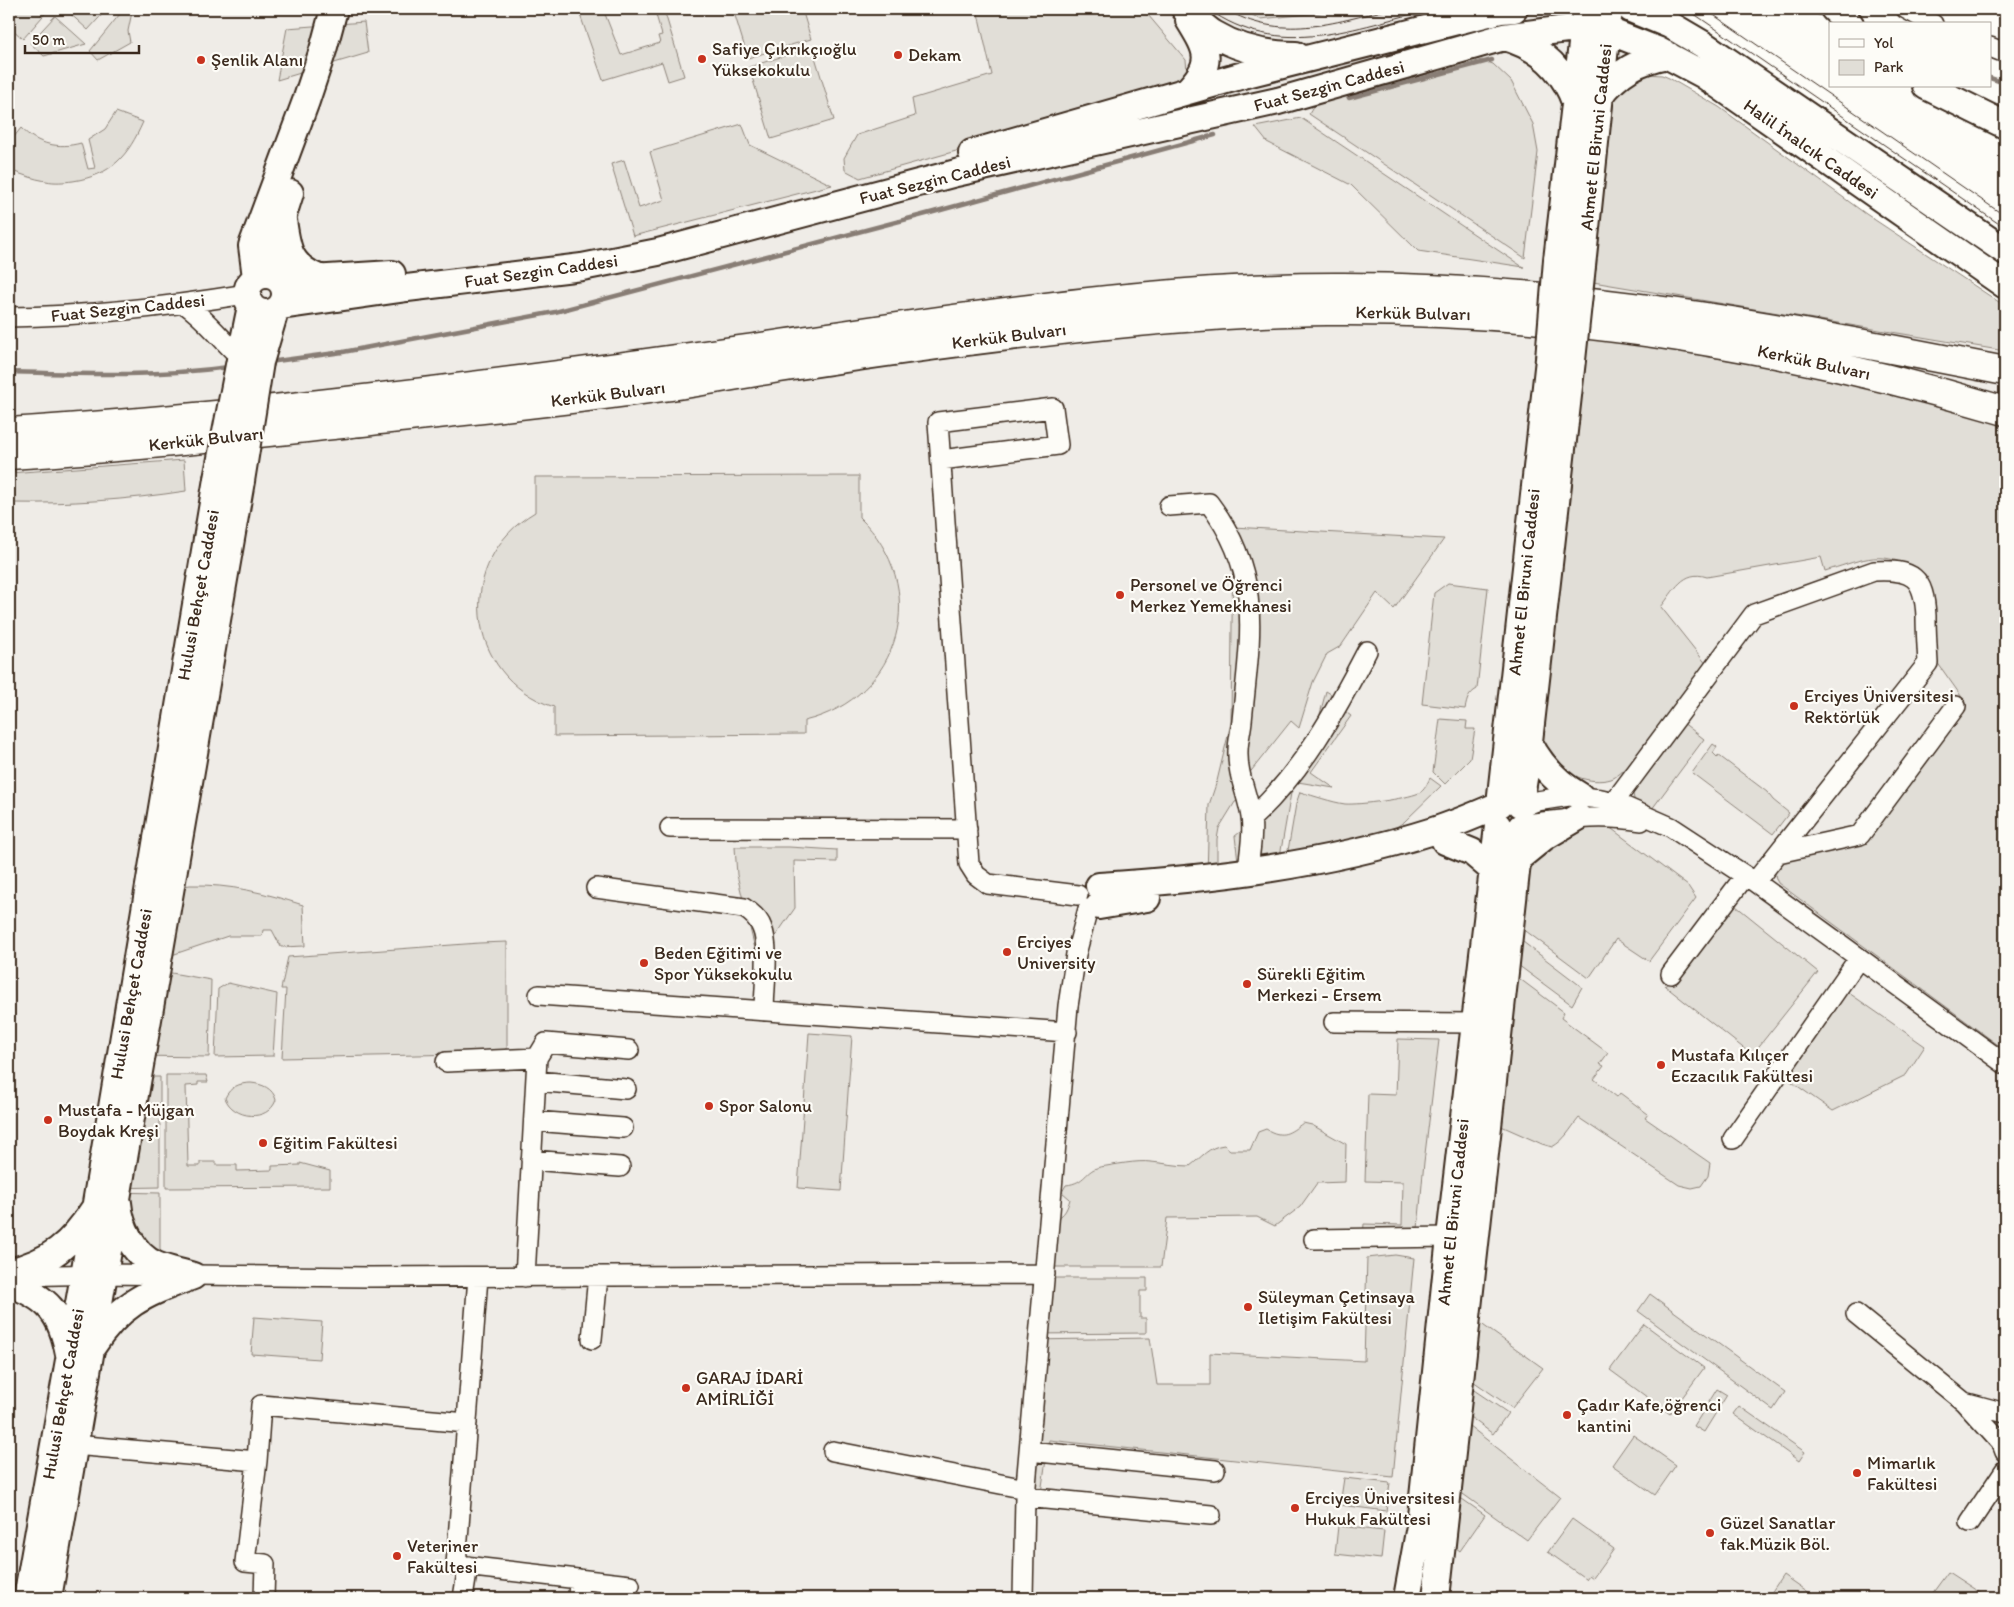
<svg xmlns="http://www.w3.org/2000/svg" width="2014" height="1607" viewBox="0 0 2014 1607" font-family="Itim,sans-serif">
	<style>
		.built { fill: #efece7 }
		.green { fill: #e1ded7; stroke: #8e847a }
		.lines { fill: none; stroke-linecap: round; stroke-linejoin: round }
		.stream { stroke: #887d74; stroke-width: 4.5 }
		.street-casing { stroke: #3b2a1e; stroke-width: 22 }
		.secondary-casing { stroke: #3b2a1e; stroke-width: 30 }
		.primary-casing { stroke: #3b2a1e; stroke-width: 31 }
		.street { stroke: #fdfcf7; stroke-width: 19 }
		.secondary { stroke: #fdfcf7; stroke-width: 26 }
		.primary { stroke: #fdfcf7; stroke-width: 28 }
		.tram { stroke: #3b2a1e; stroke-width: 1 }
		.secondary-bridge-casing { stroke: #3b2a1e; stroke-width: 30; stroke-linecap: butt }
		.secondary-bridge { stroke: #fdfcf7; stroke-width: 26 }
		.poi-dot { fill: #c8321e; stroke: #fdfcf7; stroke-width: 2 }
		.labels { text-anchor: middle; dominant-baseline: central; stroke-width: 4.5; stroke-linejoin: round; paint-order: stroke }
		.poi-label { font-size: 18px; fill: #3b2a1e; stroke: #fdfcf7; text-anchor: start }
		.street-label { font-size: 18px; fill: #3b2a1e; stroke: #fdfcf7 }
	</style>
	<rect width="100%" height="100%" fill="#fdfcf7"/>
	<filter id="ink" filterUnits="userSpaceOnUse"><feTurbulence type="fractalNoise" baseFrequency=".02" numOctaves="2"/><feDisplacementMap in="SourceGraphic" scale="10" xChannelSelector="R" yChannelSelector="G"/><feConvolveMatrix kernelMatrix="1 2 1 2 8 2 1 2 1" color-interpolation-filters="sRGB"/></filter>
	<g filter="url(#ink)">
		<path class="built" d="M 9,9 L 1594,9 L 1594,11 L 1640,75 L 1662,75 L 1719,107 L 1866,214 L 2005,306 L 2005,1598 L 9,1598 Z"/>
		<path class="green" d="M 9,9 L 49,9 L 23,39 L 9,26 Z
			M 65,9 L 107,9 L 88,30 Z
			M 124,9 L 132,12 L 128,31 L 130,42 L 98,60 L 90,51 Z
			M 578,9 L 603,9 L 621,55 L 660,43 L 658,36 L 662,35 L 656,15 L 665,13 L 684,76 L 668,81 L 662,62 L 603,80 Z
			M 733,9 L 802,9 L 811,39 L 748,58 Z
			M 977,9 L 1143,9 L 1186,60 L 1187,70 L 1177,85 L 1038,128 L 860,178 L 845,170 L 844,158 L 857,135 L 915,116 L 912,99 L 992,75 Z
			M 1241,9 L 1340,9 L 1319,13 L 1260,19 Z
			M 55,16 L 86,44 L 44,56 L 30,43 Z
			M 364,22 L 368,53 L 277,80 L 287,28 Z
			M 812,47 L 834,120 L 771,139 L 749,67 Z
			M 1482,60 L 1493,64 L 1511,81 L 1533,124 L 1538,152 L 1525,258 L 1309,114 L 1315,104 Z
			M 1648,74 L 1662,75 L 1669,78 L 1719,107 L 1866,214 L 2005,306 L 2005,351 L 1587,281 L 1614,102 L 1621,88 Z
			M 116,112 L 143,122 C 128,156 112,175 73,181 C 64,182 55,183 46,181 C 33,179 21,174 9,170 L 9,143 L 21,128 C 38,145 59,149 81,143 L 88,169 L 95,168 L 88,140 L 105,129 Z
			M 1301,118 L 1523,267 L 1524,267 L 1418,251 L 1351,185 L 1267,142 L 1255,127 Z
			M 742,124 L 750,145 L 832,185 L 633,236 L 611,164 L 624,160 L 639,208 L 664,200 L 650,152 Z
			M 1581,335 L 1829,377 L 2005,425 L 2005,1050 L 1778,883 C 1773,874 1775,870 1782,862 L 1849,843 L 1874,834 L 1966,703 L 1932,655 L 1911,568 C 1881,548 1856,562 1825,571 L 1821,557 L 1707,577 C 1683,569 1674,591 1661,607 L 1707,665 C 1691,686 1631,773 1611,779 C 1601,782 1588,781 1578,777 C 1560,771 1549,756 1543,739 L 1562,478 Z
			M 184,460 L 186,491 C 127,500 69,504 9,503 L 9,473 Z
			M 859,476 L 859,517 C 932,586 902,698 804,721 L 804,734 L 554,736 L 554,707 C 463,676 454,560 535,512 L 535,477 Z
			M 1233,527 L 1444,539 L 1394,609 L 1377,593 L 1341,646 L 1327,654 L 1313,682 L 1299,728 L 1291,721 L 1236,790 L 1244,798 L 1235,802 L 1219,828 L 1217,839 L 1217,863 L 1207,876 L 1209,805 L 1217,781 L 1231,723 Z
			M 1448,583 L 1488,588 L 1477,689 C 1468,694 1467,700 1465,709 L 1422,704 L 1434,593 Z
			M 1326,691 L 1339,699 L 1335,704 L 1351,716 L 1311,772 L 1334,788 L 1298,782 L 1323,747 L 1313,741 Z
			M 1440,719 L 1467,721 L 1466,729 L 1475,729 L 1470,759 L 1445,784 L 1433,772 Z
			M 1682,722 L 1704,739 L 1649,813 L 1635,803 L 1632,790 Z
			M 1713,744 L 1717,747 L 1713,753 L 1718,758 L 1718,755 L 1767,792 L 1773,800 L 1789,813 L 1773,834 L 1692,773 Z
			M 1430,778 L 1441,786 L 1404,822 L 1384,835 L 1286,862 L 1296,804 L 1300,792 C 1315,796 1331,802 1345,804 C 1360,805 1405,799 1419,793 C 1425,790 1427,784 1430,778 Z
			M 1291,793 L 1279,862 L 1239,870 L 1235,836 Z
			M 1515,805 L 1551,806 L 1612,829 L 1688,886 L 1696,898 L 1649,961 L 1616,939 L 1589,978 L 1503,914 Z
			M 735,847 L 789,847 L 837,850 L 837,862 L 794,861 L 795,908 L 758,961 L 737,875 Z
			M 190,885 C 231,884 265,893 303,905 L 305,946 L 281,947 L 272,930 L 263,930 L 262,936 L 228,936 L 151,962 L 164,889 Z
			M 1731,902 L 1818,972 L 1752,1055 L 1665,986 Z
			M 1506,929 L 1582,987 L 1572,1005 L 1499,951 Z
			M 507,942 L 507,1053 L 282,1058 L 286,989 L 281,989 L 288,957 L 479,943 Z
			M 1504,967 L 1564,1012 L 1561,1018 L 1608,1053 L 1600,1064 L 1604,1066 L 1594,1079 L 1617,1097 L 1620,1093 L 1648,1114 L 1645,1118 L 1710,1163 L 1708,1176 L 1701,1186 L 1692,1188 L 1679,1185 L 1579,1118 C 1570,1129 1565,1140 1552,1147 L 1542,1144 L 1481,1117 Z
			M 149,969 L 211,980 L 209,1057 L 135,1056 Z
			M 228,983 L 277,994 L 273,1056 L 215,1057 L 218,989 Z
			M 1839,986 L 1925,1046 L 1906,1075 L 1833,1111 L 1779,1073 Z
			M 809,1033 L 852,1036 L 841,1191 L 798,1188 Z
			M 1398,1039 L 1439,1040 L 1424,1162 L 1418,1229 L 1363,1235 L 1364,1224 L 1402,1225 L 1403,1182 L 1365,1181 L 1368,1094 L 1396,1095 Z
			M 166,1075 L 206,1075 L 208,1082 L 198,1082 L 198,1085 L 186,1086 L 188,1166 L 200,1166 L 200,1162 L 216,1162 L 216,1165 L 237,1165 L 237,1171 L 272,1170 L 272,1166 L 300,1165 L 300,1163 L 330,1171 L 330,1187 L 166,1188 Z
			M 132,1077 L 160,1077 L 160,1187 L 112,1188 Z
			M 251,1083 C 262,1084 273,1088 276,1100 C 268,1123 233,1119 225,1098 C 230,1087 239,1083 251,1083 Z
			M 1303,1123 L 1312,1125 L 1346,1144 L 1345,1182 L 1317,1183 L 1300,1207 L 1275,1226 L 1257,1217 L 1167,1218 L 1161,1267 L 1037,1267 L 1041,1223 C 1059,1218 1065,1218 1070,1199 L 1062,1192 L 1066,1185 C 1086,1183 1085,1170 1100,1167 C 1114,1165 1137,1160 1151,1162 C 1164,1163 1176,1166 1190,1166 C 1202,1157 1208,1147 1224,1145 L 1230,1150 L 1250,1150 L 1258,1132 L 1266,1129 C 1283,1139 1289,1133 1303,1123 Z
			M 112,1192 L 160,1193 L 160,1270 L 110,1264 Z
			M 1395,1255 L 1414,1258 L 1393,1477 L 1049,1440 L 1041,1493 L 1020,1479 L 1031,1340 L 1150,1338 L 1157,1385 L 1210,1385 L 1210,1353 L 1364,1361 L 1367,1258 Z
			M 1033,1278 L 1147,1278 L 1147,1291 L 1140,1291 L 1140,1318 L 1146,1318 L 1146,1333 L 1033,1334 Z
			M 1650,1294 L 1785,1392 L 1773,1410 L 1638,1311 Z
			M 1459,1308 L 1543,1368 L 1512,1408 L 1457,1370 Z
			M 254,1317 L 322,1322 L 319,1359 L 251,1354 Z
			M 1644,1324 L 1704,1368 L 1670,1414 L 1610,1370 Z
			M 1456,1378 L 1508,1413 L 1493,1434 L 1451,1403 Z
			M 1717,1389 L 1727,1395 L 1704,1432 L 1694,1426 Z
			M 1739,1406 L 1805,1452 L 1799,1461 L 1733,1414 Z
			M 1450,1411 L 1560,1497 L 1527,1540 L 1442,1479 Z
			M 1633,1435 L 1676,1465 L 1655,1495 L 1612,1465 Z
			M 1344,1478 L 1390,1483 L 1386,1511 L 1340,1505 Z
			M 1442,1485 L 1485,1515 L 1460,1551 L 1436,1532 Z
			M 1572,1519 L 1614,1549 L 1593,1578 L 1589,1575 L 1586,1579 L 1548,1552 Z
			M 1338,1526 L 1384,1531 L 1381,1559 L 1335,1554 Z
			M 1948,1572 L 1988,1598 L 1929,1598 Z
			M 1783,1575 L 1816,1598 L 1778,1598 L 1771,1593 Z"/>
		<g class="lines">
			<path class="stream" d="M 1807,9 L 1826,16
				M 1990,78 L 2005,83
				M 1349,98 L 1492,60
				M 269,362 L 343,352 L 555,312 L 930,213 L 1215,135
				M 9,372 C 83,374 156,377 229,367"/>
			<g class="street-casing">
				<path id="street" d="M 1906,9 L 1933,24
					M 1990,47 L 2005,53
					M 185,304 C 206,319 221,339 240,357
					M 9,317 C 89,316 167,307 246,294
					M 941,460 L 1058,445 L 1053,408 L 938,422 L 969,864 L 976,875 L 988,884 L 1078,895
					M 1169,506 L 1209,503 C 1264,576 1250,636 1242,721 C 1241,731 1238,741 1238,751 C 1237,775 1248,795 1251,817 C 1254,834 1249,854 1248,871
					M 1614,802 L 1754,614 L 1874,571 C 1913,569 1924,577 1926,616 C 1926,631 1927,647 1928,663 L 1755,882
					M 1522,807 L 1537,801 L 1569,796 L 1601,799 L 1614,802 L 1671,827 L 1755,882 L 2005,1064
					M 1252,818 C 1302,772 1336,711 1367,651
					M 1523,824 C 1564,820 1599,814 1641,821
					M 670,828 L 967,829
					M 1778,853 L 1860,835 L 1956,706
					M 596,888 L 744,908 C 752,913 759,919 762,928 C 770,946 764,990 764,1011
					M 1671,974 L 1745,876
					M 539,995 L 1067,1032
					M 1334,1022 L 1474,1023
					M 446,1062 L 537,1058
					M 536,1081 L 626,1089
					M 534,1121 L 623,1128
					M 1733,1139 L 1859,958
					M 531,1160 L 620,1167
					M 1314,1239 L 1450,1237
					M 15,1276 L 103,1274 L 369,1277 L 1045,1274
					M 478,1277 L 456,1565 L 630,1585
					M 525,1277 L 537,1058 L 546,1043 L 629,1050
					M 1856,1314 L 1964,1402 L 2002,1444 L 2005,1452
					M 592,1339 L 598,1276
					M 1964,1402 L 2005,1413
					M 74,1445 L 257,1461 L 261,1405 L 467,1423
					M 833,1451 L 1026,1489
					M 1029,1451 L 1215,1470
					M 257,1461 L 245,1562 L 265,1564 L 264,1598
					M 1025,1497 L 1211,1515
					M 1970,1522 L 2005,1470
					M 463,1598 L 468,1566
					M 578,1598 L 579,1579
					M 1023,1598 L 1025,1497 L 1068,1006 L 1076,954 L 1088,909"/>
			</g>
			<g class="secondary-casing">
				<path id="secondary" d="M 1185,9 C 1194,17 1204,28 1214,34 C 1239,49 1268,55 1296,55
					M 1631,9 L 1670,25 L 1704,45 L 2005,251
					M 1834,9 L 1850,24
					M 1505,37 C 1539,47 1563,68 1575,102
					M 1926,86 L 2005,125
					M 1187,91 C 1215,62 1208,51 1189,20
					M 1600,96 C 1618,72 1639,60 1668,55
					M 972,153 L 1247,74 L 1501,10 L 1514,9
					M 283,220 C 287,249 289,266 319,278
					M 1557,260 L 1586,9
					M 1582,266 L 1609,9
					M 269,274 L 278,231 L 290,193
					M247 294a19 19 0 1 1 38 0a19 19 0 1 1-38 0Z
					M 256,277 L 252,246 L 306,101 L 323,50 L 334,9
					M 280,281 L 392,274
					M 281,306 L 407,288 L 582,267 L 658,252 L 956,173 L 1278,101 L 1504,37 L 1567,29 L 1607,32 L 1616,34 L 1657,50 L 1704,75 L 2005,285
					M 240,360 L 251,306
					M 260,362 L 275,311
					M 1529,743 C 1541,766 1557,783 1580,796
					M 1500,804 L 1549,359
					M 1520,804 L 1527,759 L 1572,360
					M 1445,841 L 1472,852 L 1492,869
					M 1517,859 L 1544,837 L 1578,817
					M 1099,886 C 1211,879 1326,865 1433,831 C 1455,824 1476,815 1497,806
					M 1099,906 L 1147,898
					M 118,1203 C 120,1226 133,1255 156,1265 C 167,1270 181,1272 193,1276
					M 9,1272 C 50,1262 71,1245 94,1209
					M 9,1283 C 48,1298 61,1312 69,1354
					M 92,1347 C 121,1302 146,1294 193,1276
					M 27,1598 L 84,1275 L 217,479
					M 48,1598 L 241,481
					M 1407,1598 L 1420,1526 L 1450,1237 L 1498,826
					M 1436,1598 L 1521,827"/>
			</g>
			<g class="primary-casing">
				<path id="primary" d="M 9,432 C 251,416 492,385 732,351 C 932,323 1132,287 1335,287 C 1563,286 1782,327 2005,371
					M 9,455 C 127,448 244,435 362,422 C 462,411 563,402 663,387 C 700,382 737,375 773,369 C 863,355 954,342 1044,332 C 1138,321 1232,312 1327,311 C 1557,309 1785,345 2005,411"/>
			</g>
			<use href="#street" class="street"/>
			<use href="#secondary" class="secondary"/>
			<use href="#primary" class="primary"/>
			<path class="tram" d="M 1208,9 C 1280,61 1355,27 1432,9
				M 1225,9 C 1281,42 1332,23 1390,9
				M 1687,9 L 2005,228
				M 1705,9 L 2005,216"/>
			<g class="secondary-bridge-casing">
				<path id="secondary-bridge" d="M 1549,359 L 1557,260
					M 1572,360 L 1582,266
					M 217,479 L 240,360
					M 241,481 L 260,362"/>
			</g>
			<use href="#secondary-bridge" class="secondary-bridge"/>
		</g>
	</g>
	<g class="poi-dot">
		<circle cx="898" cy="55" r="5"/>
		<circle cx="702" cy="59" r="5"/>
		<circle cx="201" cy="60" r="5"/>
		<circle cx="1120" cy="595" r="5"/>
		<circle cx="1794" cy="706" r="5"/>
		<circle cx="1007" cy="952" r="5"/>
		<circle cx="644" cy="963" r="5"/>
		<circle cx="1247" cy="984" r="5"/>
		<circle cx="1661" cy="1065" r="5"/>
		<circle cx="709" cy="1106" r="5"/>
		<circle cx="48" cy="1120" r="5"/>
		<circle cx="263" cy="1143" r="5"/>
		<circle cx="1248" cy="1307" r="5"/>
		<circle cx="686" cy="1388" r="5"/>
		<circle cx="1567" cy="1415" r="5"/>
		<circle cx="1857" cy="1473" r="5"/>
		<circle cx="1295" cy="1508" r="5"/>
		<circle cx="1710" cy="1533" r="5"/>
		<circle cx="397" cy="1556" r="5"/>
	</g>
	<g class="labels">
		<g class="poi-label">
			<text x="712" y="49">Safiye Çıkrıkçıoğlu<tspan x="712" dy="21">Yüksekokulu</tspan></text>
			<text x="908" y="55">Dekam</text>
			<text x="211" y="60">Şenlik Alanı</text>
			<text x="1130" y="585">Personel ve Öğrenci<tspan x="1130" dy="21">Merkez Yemekhanesi</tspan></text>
			<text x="1804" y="696">Erciyes Üniversitesi<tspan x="1804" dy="21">Rektörlük</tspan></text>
			<text x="1017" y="942">Erciyes<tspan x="1017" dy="21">University</tspan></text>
			<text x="654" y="953">Beden Eğitimi ve<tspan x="654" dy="21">Spor Yüksekokulu</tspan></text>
			<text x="1257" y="974">Sürekli Eğitim<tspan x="1257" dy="21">Merkezi - Ersem</tspan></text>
			<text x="1671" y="1055">Mustafa Kılıçer<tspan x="1671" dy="21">Eczacılık Fakültesi</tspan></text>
			<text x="719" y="1106">Spor Salonu</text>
			<text x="58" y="1110">Mustafa - Müjgan<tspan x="58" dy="21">Boydak Kreşi</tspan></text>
			<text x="273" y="1143">Eğitim Fakültesi</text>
			<text x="1258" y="1297">Süleyman Çetinsaya<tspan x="1258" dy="21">Iletişim Fakültesi</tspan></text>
			<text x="696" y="1378">GARAJ İDARİ<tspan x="696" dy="21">AMİRLİĞİ</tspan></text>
			<text x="1577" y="1405">Çadır Kafe,öğrenci<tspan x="1577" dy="21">kantini</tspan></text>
			<text x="1867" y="1463">Mimarlık<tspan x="1867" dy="21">Fakültesi</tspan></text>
			<text x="1305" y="1498">Erciyes Üniversitesi<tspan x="1305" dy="21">Hukuk Fakültesi</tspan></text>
			<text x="1720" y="1523">Güzel Sanatlar<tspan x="1720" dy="21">fak.Müzik Böl.</tspan></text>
			<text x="407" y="1546">Veteriner<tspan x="407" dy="21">Fakültesi</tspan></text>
		</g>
		<g class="street-label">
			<text transform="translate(1329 86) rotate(-15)">Fuat Sezgin Caddesi</text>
			<text transform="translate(1596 137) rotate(-84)">Ahmet El Biruni Caddesi</text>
			<text transform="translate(1811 149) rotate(35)">Halil İnalcık Caddesi</text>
			<text transform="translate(935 180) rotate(-14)">Fuat Sezgin Caddesi</text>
			<text transform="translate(541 271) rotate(-8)">Fuat Sezgin Caddesi</text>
			<text transform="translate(128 308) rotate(-6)">Fuat Sezgin Caddesi</text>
			<text transform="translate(1413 313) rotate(1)">Kerkük Bulvarı</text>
			<text transform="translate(1009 336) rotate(-7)">Kerkük Bulvarı</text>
			<text transform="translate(1814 362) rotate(12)">Kerkük Bulvarı</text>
			<text transform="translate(608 394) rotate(-7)">Kerkük Bulvarı</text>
			<text transform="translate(206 439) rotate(-6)">Kerkük Bulvarı</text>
			<text transform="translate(1524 582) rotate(-84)">Ahmet El Biruni Caddesi</text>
			<text transform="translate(198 595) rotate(-80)">Hulusi Behçet Caddesi</text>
			<text transform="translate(131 994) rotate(-80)">Hulusi Behçet Caddesi</text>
			<text transform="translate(1453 1212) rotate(-84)">Ahmet El Biruni Caddesi</text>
			<text transform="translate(63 1394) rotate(-80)">Hulusi Behçet Caddesi</text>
		</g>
	</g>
	<rect width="2014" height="1607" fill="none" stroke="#fdfcf7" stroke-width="30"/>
	<rect x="15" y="15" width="1984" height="1577" fill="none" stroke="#3b2a1e" stroke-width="2" filter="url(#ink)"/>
	<rect x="1829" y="22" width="162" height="65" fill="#fdfcf7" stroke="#afa8a0"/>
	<rect x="1839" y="39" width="25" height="8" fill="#fdfcf7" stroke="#afa8a0"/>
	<text x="1874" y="48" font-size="15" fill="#3b2a1e">Yol</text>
	<rect x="1839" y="60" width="25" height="15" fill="#e1ded7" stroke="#afa8a0"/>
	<text x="1874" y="72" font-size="15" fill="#3b2a1e">Park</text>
	<path d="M25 45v8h114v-8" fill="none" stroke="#3b2a1e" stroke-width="2.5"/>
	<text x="32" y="45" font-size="15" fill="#3b2a1e" stroke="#fdfcf7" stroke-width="4" paint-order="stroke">50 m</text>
</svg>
